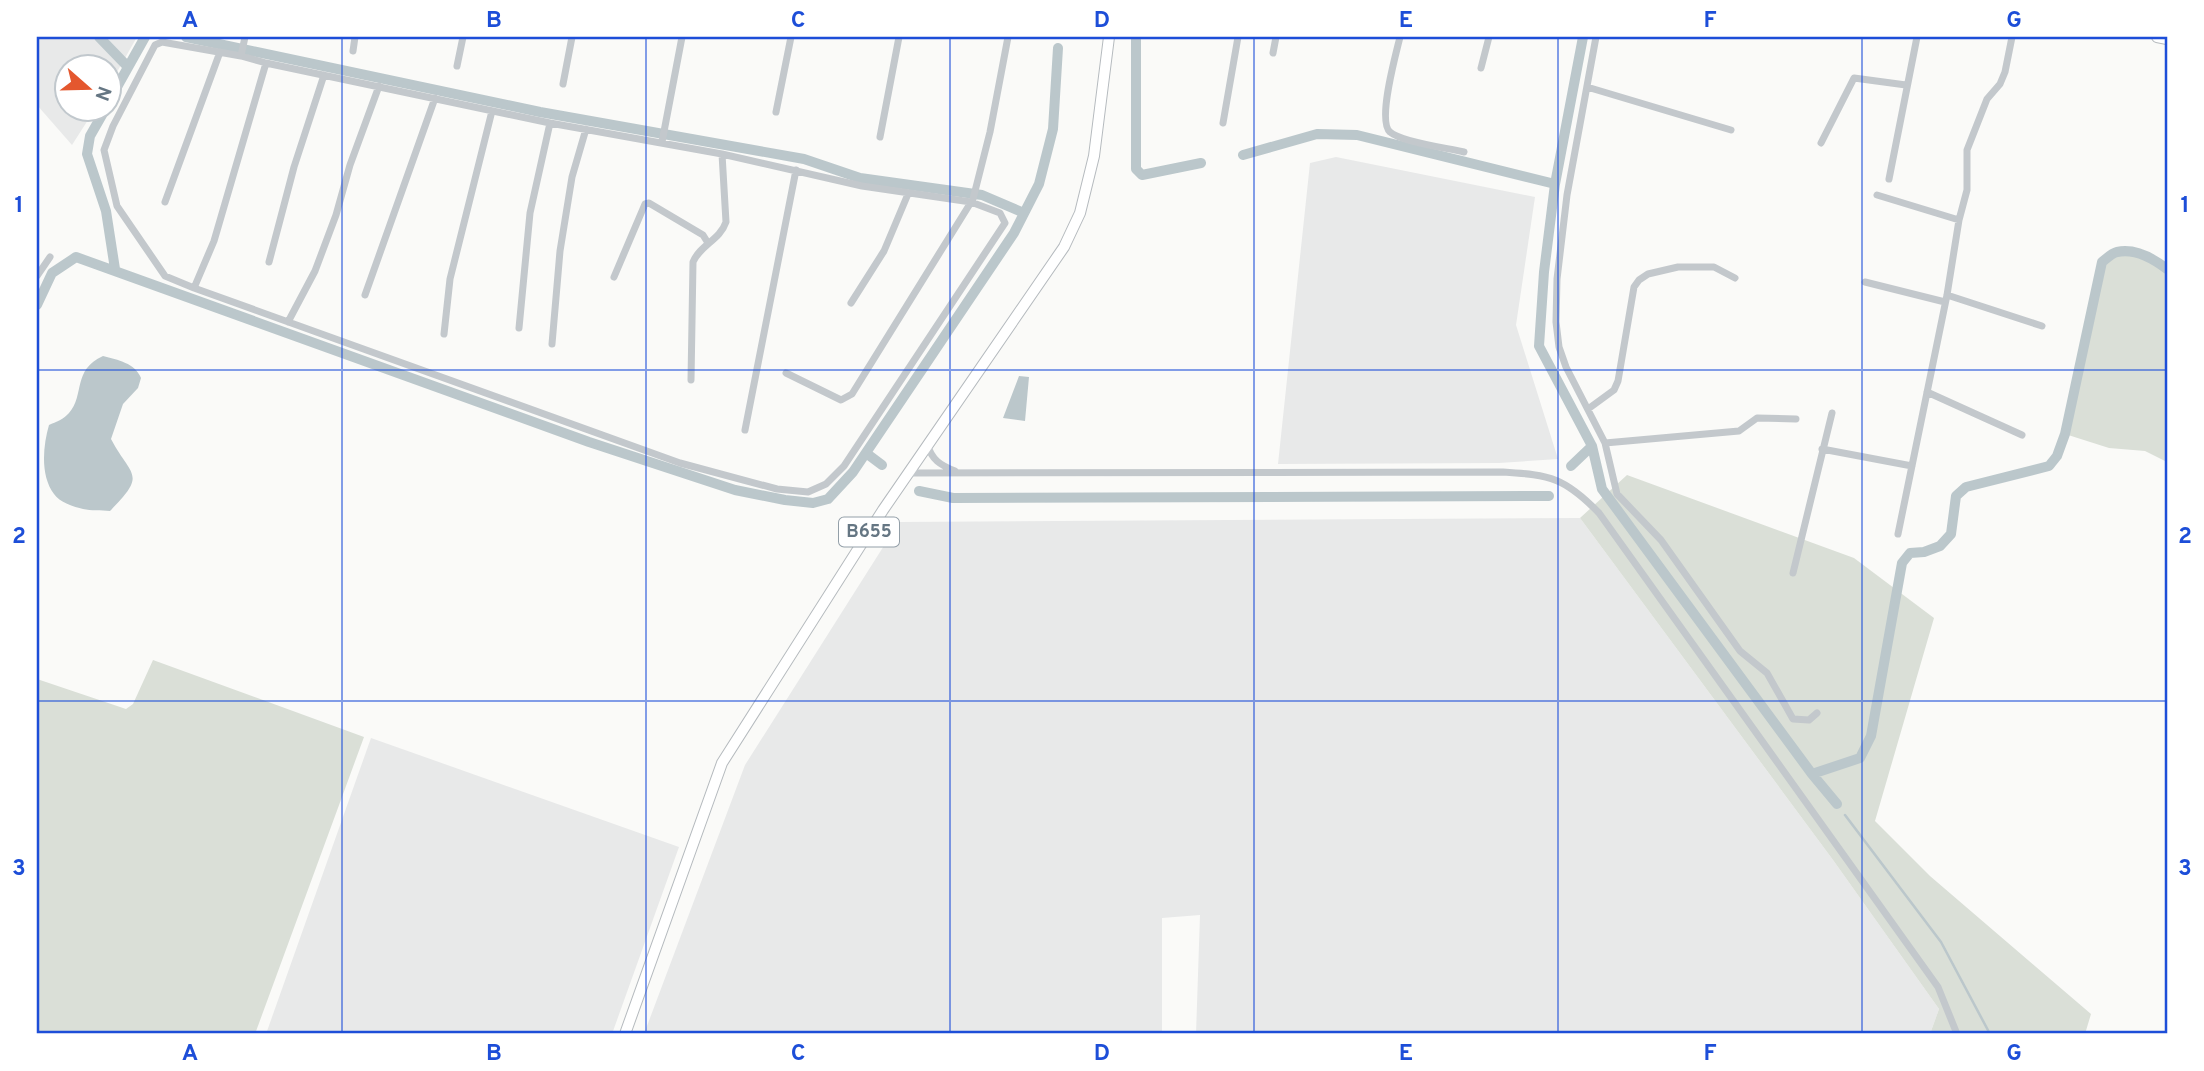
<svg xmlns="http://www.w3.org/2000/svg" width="2204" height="1071" viewBox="0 0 2204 1071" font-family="Overpass,sans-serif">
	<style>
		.built { fill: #e8e9e9 }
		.green { fill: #dadfd7 }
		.water { fill: #bbc7cb }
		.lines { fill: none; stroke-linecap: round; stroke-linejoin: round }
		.stream { stroke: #bbc7cb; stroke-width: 2.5 }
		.canal { stroke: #bbc7cb; stroke-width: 10 }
		.primary-casing { stroke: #b5babe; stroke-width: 12 }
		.minor { stroke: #c3c8cc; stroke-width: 7 }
		.primary { stroke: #fff; stroke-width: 10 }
		.grid { fill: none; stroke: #1d4ed8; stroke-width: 2; stroke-opacity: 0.55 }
		.labels { text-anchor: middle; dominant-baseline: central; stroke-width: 7; stroke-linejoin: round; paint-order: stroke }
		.shield { fill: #fff; stroke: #939fa8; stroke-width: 2 }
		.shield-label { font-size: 18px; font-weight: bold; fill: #657683 }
		.neatline { fill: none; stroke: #1d4ed8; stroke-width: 2.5 }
		.grid-label { font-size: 23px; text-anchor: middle; font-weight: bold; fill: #1d4ed8 }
	</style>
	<rect width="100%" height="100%" fill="#fafaf8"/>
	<path class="built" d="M 37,37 L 137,37 L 109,86 L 108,66 L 66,66 L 66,108 L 95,109 L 72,145 L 37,105 Z
		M 1336,157 L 1535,197 L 1516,325 L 1558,459 L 1499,463 L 1278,464 L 1310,163 Z
		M 1580,518 L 1833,860 L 1939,1009 L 1930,1034 L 1196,1034 L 1200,915 L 1162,918 L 1162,1034 L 644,1034 L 745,765 L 899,522 Z
		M 371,738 L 679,847 L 612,1034 L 266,1034 Z"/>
	<path class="green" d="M 2116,252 C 2137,252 2150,256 2167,269 L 2167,462 L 2145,451 L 2109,448 L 2065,434 L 2102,262 Z
		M 1627,475 L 1854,558 L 1934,618 L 1875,821 L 1930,876 L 2091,1014 L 2085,1034 L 1930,1034 L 1939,1009 L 1833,860 L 1580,518 Z
		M 153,660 L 364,737 L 255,1034 L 37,1034 L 37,679 L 126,709 L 133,704 Z"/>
	<path class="water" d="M 103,356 C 118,360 135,363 141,378 L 138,388 L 123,404 L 111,439 C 131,477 148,473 110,511 C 101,510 91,511 83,509 C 74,507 59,502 54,494 C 40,475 43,446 49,425 C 56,422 64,419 69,413 C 85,395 72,370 103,356 Z
		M 1019,376 L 1029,377 L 1025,421 L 1003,418 Z"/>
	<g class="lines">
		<path class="stream" d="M 1845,815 L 1941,942 L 1990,1034"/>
		<path class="canal" d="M 99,37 L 128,67
			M 186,37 L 540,112 L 804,159 L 860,178 L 982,195 L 1024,213
			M 1136,37 L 1136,169 L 1142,175 L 1201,163
			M 1583,37 L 1555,184 L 1544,272 L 1539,346 L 1592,446 L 1602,489 L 1812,774 L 1837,804
			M 108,103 L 145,37
			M 106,108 L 90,136 L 87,154 L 106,211 L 115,269
			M 1243,155 L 1317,134 L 1357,135 L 1555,184
			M 37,305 L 52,273 L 76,257 L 589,442 L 735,490 L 785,500 L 813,503 L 828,499 L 853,472 L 1014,233 L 1039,184 L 1053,129 L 1058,48
			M 866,453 L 882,465
			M 1571,466 L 1592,446
			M 919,491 L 953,498 L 1549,496
			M 1812,774 L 1860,758 L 1871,736 L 1902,563 L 1910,553 L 1924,552 L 1940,546 L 1951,534 L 1956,496 L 1966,487 L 2049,466 L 2057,456 L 2065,434 L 2102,262 C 2106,259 2112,253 2117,252 C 2135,248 2154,259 2167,269"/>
		<g class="primary-casing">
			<path id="primary" d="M 2157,37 L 2167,39
				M 625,1034 L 722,763 L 883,510 L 1064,247 L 1080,213 L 1094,156 L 1109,37"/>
		</g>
		<path class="minor" d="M 1400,37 C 1396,54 1377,121 1390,132 C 1401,142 1447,148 1464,152
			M 1596,37 L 1567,195 L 1557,279 L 1556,322 L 1559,347 L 1566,367 L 1605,443 L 1617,494 L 1661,540 L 1740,651 L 1767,673 L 1793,719 L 1809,720 L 1817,713
			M 162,42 L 241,56 L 266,63 L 550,123 L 722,154 L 862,186 L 971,202 L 1000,213 L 1005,223 L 844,466 L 826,484 L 808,492 L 777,489 L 680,463 L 194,288 L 165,276 L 117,206 L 104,150 L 113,126 L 155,45 Z
			M 353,51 L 355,37
			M 1273,53 L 1276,37
			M 241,56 L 245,37
			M 457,66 L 463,37
			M 1481,68 L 1489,37
			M 563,84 L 572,37
			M 1587,87 L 1731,130
			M 776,112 L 791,37
			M 1223,123 L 1238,37
			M 880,137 L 899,37
			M 662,142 L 682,37
			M 1821,143 L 1854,78 L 1906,85
			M 1889,179 L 1917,37
			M 1877,195 L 1959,220
			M 165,202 L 220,52
			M 269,262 L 294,167 L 324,75
			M 37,276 L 50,257
			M 614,277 L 645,204 L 649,203 L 703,235 L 708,243
			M 1865,282 L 1945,302
			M 194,288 L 214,241 L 266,63
			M 365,295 L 435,98
			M 1947,295 L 2042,326
			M 851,303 L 884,251 L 908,194
			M 288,322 L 315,271 L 336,215 L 350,165 L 379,86
			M 519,328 L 530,213 L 550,123
			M 444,334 L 450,279 L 492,111
			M 552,344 L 560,251 L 572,177 L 586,129
			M 786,373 L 841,400 L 852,394 L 973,199 L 990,132 L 1008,37
			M 691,380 L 693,262 C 700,245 720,240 726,222 L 722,154
			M 1927,392 L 2022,435
			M 1588,409 L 1614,390 L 1618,381 L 1634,287 L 1639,280 L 1648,274 L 1678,267 L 1714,267 L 1735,278
			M 745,430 L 796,170
			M 1605,443 L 1739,431 L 1757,418 L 1796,419
			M 927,444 C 932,460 940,465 955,471
			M 1822,449 L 1912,466
			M 908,473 L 1503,472 C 1551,475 1565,478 1599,513 L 1938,987 L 1957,1034
			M 1898,534 L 1947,295 L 1959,220 L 1967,190 L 1967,150 L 1987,99 L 2000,84 L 2005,72 L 2012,37
			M 1793,573 L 1832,413"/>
		<use href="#primary" class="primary"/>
	</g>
	<path class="grid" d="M 342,37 L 342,1034M 646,37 L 646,1034M 950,37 L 950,1034M 1254,37 L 1254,1034M 1558,37 L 1558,1034M 1862,37 L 1862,1034M 37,370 L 2167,370M 37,701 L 2167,701"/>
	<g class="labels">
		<rect class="shield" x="839" y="517.5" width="60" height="29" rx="5"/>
		<g class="shield-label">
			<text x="869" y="532">B655</text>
		</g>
	</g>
	<rect width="2204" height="1071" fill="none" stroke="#ffffff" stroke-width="77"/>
	<g transform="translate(88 88) rotate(110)"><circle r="33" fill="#ffffff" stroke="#c1c8cd" stroke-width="2"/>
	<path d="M0-5L12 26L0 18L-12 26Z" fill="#e4572e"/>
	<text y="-10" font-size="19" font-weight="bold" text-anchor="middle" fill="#657683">N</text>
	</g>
	<rect x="38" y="38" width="2128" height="994" class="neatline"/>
	<g class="grid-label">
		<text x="190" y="27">A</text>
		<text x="494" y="27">B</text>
		<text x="798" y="27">C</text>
		<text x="1102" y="27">D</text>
		<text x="1406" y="27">E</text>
		<text x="1710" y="27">F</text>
		<text x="2014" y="27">G</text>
		<text x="19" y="212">1</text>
		<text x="2185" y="212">1</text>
		<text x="19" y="543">2</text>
		<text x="2185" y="543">2</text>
		<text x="19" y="875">3</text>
		<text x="2185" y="875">3</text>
		<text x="190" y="1060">A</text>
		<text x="494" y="1060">B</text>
		<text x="798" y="1060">C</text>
		<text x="1102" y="1060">D</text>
		<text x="1406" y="1060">E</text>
		<text x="1710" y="1060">F</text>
		<text x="2014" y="1060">G</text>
	</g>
</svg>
